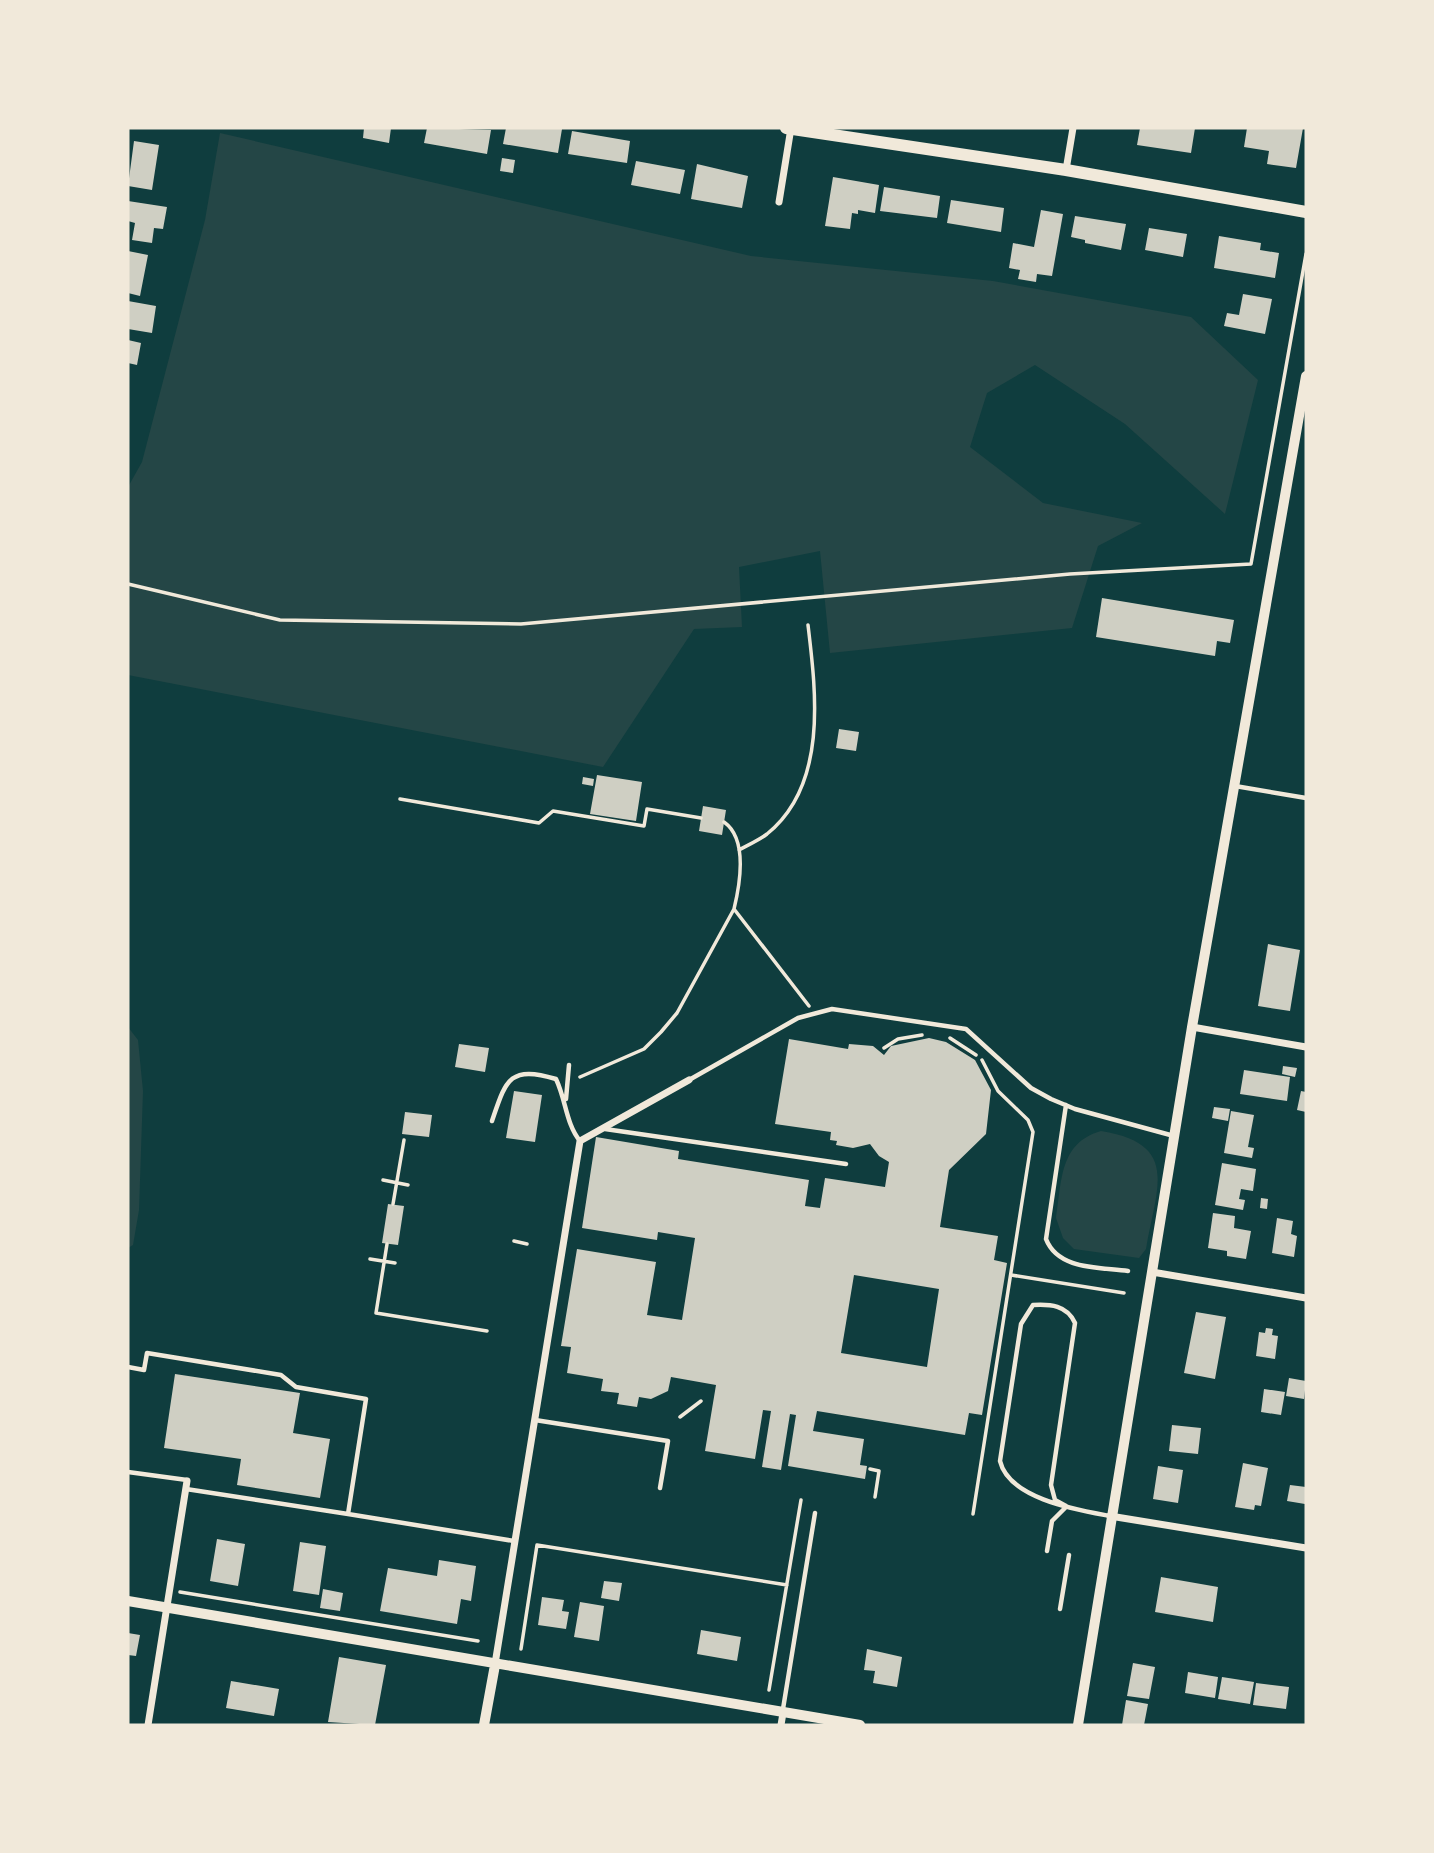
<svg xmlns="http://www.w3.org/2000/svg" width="1434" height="1853" viewBox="0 0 1434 1853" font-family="'Archivo Narrow',sans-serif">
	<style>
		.green { fill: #244646 }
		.building { fill: #cfcfc3; fill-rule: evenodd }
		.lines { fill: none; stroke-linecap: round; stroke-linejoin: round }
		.path { stroke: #f1e9da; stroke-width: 3.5 }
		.service { stroke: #f1e9da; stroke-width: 4.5 }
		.minor { stroke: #f1e9da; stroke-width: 7 }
		.tertiary { stroke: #f1e9da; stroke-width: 10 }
		.secondary { stroke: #f1e9da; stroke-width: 12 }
	</style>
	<rect width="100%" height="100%" fill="#0f3d3e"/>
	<path class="green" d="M 220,133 L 751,256 L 993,281 L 1191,317 L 1258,380 L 1225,514 L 1125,424 L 1035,365 L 987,393 L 970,447 L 1043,503 L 1142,523 L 1098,546 L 1072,628 L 830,653 L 820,551 L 739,567 L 742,627 L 694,629 L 603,767 L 128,675 L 128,487 L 142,462 L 205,220 Z
		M 128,1027 L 138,1040 L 143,1091 L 139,1210 L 133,1245 L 128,1248 Z
		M 1101,1131 C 1181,1144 1156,1188 1146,1249 L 1139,1258 L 1074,1249 L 1063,1238 L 1056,1218 C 1062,1181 1059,1143 1101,1131 Z"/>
	<path class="building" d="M 364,128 L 391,128 L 389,143 L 363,138 Z
		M 427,128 L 491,130 L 487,154 L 424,143 Z
		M 506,128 L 562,129 L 558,153 L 503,144 Z
		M 1140,128 L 1195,128 L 1191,153 L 1137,145 Z
		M 1247,128 L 1303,128 L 1296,168 L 1267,164 L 1269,151 L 1244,147 Z
		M 572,131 L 630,141 L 627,163 L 568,154 Z
		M 134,141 L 159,145 L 152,190 L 128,186 Z
		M 502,158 L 515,160 L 513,173 L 500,171 Z
		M 636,161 L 685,170 L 680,194 L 631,185 Z
		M 697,164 L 748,176 L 742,208 L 691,199 Z
		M 833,177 L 879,185 L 875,213 L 858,210 L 858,214 L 852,213 L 850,229 L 825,226 Z
		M 884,187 L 940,196 L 937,218 L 880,211 Z
		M 951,200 L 1004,208 L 1001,232 L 947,223 Z
		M 128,201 L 167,207 L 163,229 L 154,228 L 152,243 L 132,240 L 135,223 L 128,221 Z
		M 1041,210 L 1063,214 L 1052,276 L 1037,274 L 1036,282 L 1018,279 L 1020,270 L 1009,268 L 1013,243 L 1034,247 Z
		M 1075,216 L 1126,224 L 1121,250 L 1085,243 L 1085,240 L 1071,237 Z
		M 1149,228 L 1187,234 L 1183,257 L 1145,250 Z
		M 1219,236 L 1261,243 L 1260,250 L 1279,253 L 1275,278 L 1214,268 Z
		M 128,251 L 148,255 L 140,296 L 128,293 Z
		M 1243,294 L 1272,299 L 1265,334 L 1224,326 L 1227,313 L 1239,315 Z
		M 128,301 L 156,306 L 152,333 L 128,329 Z
		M 128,340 L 141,343 L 137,365 L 128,363 Z
		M 1102,598 L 1234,620 L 1230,643 L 1217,641 L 1215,656 L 1096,637 Z
		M 839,729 L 859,732 L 856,751 L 836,748 Z
		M 597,775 L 642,782 L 636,821 L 590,814 Z
		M 583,777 L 594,779 L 593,786 L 582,784 Z
		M 703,806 L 726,810 L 722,835 L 699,831 Z
		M 1268,944 L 1300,950 L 1290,1011 L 1258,1006 Z
		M 929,1038 L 946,1042 L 975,1060 L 991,1090 L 986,1134 L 949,1170 L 940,1227 L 998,1236 L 994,1260 L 1007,1263 L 982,1415 L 969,1413 L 965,1435 L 817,1411 L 813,1431 L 864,1439 L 860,1465 L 867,1466 L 865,1479 L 788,1466 L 796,1415 L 790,1414 L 781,1470 L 762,1467 L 771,1411 L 763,1410 L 755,1459 L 705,1451 L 716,1385 L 671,1377 L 668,1391 L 651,1399 L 639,1397 L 637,1407 L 617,1404 L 619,1393 L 601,1391 L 603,1379 L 567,1373 L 571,1347 L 561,1346 L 577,1249 L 656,1262 L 647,1315 L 682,1320 L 695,1238 L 658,1232 L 657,1240 L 582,1228 L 596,1137 L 679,1151 L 678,1159 L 809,1180 L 805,1206 L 820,1208 L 825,1178 L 885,1187 L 889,1162 L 879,1156 L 870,1144 L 853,1148 L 836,1145 L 837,1141 L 830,1140 L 831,1132 L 775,1124 L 789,1039 L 848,1049 L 849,1044 L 873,1046 L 884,1055 L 891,1046 ZM 854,1275 L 939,1289 L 927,1367 L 841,1353 Z
		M 459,1044 L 489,1048 L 485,1072 L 455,1067 Z
		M 1283,1066 L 1297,1068 L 1295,1077 L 1282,1074 Z
		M 1244,1070 L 1290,1077 L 1287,1101 L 1240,1094 Z
		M 514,1091 L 542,1095 L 535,1142 L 506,1138 Z
		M 1301,1091 L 1306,1092 L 1306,1112 L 1297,1110 Z
		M 1214,1107 L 1230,1109 L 1228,1121 L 1212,1118 Z
		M 1231,1111 L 1254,1115 L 1248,1147 L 1254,1148 L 1252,1158 L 1224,1153 Z
		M 405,1112 L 432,1115 L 429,1137 L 402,1134 Z
		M 1222,1163 L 1256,1169 L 1253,1191 L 1241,1189 L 1239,1199 L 1245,1200 L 1243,1210 L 1215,1205 Z
		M 1261,1198 L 1268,1199 L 1267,1209 L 1260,1208 Z
		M 388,1204 L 404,1206 L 398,1245 L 382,1243 Z
		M 1213,1213 L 1235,1216 L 1234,1228 L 1251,1231 L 1246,1259 L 1227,1256 L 1227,1251 L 1208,1248 Z
		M 1277,1218 L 1293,1221 L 1291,1234 L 1297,1236 L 1294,1257 L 1272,1253 Z
		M 1196,1312 L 1226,1317 L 1215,1379 L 1184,1373 Z
		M 1266,1328 L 1273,1329 L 1272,1335 L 1278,1336 L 1275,1359 L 1256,1356 L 1259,1332 L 1265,1333 Z
		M 175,1374 L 300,1393 L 293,1433 L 330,1439 L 320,1498 L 237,1485 L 241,1459 L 164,1448 Z
		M 1289,1378 L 1306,1381 L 1304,1399 L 1286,1396 Z
		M 1264,1389 L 1285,1392 L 1281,1415 L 1261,1412 Z
		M 1172,1425 L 1201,1428 L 1198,1454 L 1169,1451 Z
		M 1243,1463 L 1268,1468 L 1261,1506 L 1255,1505 L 1254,1510 L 1235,1507 Z
		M 1158,1466 L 1183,1470 L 1178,1503 L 1153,1499 Z
		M 1290,1485 L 1306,1487 L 1305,1504 L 1287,1501 Z
		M 217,1539 L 245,1544 L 238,1586 L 210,1581 Z
		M 300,1542 L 326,1546 L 319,1595 L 293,1591 Z
		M 439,1560 L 476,1566 L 471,1601 L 461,1599 L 457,1624 L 380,1611 L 388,1568 L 437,1576 Z
		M 1161,1577 L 1218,1587 L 1213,1622 L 1155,1612 Z
		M 604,1581 L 622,1583 L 619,1601 L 601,1598 Z
		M 323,1589 L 343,1593 L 340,1611 L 320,1608 Z
		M 542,1597 L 564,1600 L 562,1611 L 569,1612 L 566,1629 L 538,1625 Z
		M 580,1602 L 604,1606 L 599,1641 L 574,1637 Z
		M 701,1630 L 741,1637 L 737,1661 L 697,1654 Z
		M 128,1633 L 140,1635 L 136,1656 L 128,1655 Z
		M 867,1649 L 902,1657 L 897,1687 L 873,1683 L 875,1671 L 864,1670 Z
		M 339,1657 L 386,1665 L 375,1725 L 328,1722 Z
		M 1133,1663 L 1155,1667 L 1149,1699 L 1127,1696 Z
		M 1188,1672 L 1218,1677 L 1215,1698 L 1185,1693 Z
		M 1222,1677 L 1254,1682 L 1250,1704 L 1218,1699 Z
		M 231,1681 L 279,1689 L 274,1716 L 226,1708 Z
		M 1256,1683 L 1289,1687 L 1286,1709 L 1253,1705 Z
		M 1126,1700 L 1148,1704 L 1144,1725 L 1122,1725 Z"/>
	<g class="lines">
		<path class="path" d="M 128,584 L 280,620 L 521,624 L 1070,574 L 1251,564 L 1306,254
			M 400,799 L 539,823 L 553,811 L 644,826 L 647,809 L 701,818
			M 724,822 C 748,839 740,884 734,909 L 809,1006
			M 739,850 C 748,845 759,840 767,834 C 828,785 816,692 808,625
			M 950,1038 L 976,1055
			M 884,1048 L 898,1039 L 922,1035
			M 580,1077 L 644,1049 L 661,1032 L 677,1013 L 734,909
			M 383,1180 L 408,1185
			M 393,1204 L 404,1140
			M 514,1241 L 527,1244
			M 387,1244 L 376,1313 L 487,1331
			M 370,1259 L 395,1263
			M 1011,1275 L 1124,1293
			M 680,1417 L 701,1401
			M 870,1469 L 879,1471 L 875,1497
			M 973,1514 L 1033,1132 L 1028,1120 L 998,1091 L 982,1060
			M 180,1592 L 478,1641
			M 521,1649 L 537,1545 L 787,1585
			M 769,1690 L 801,1500"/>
		<path class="service" d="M 1235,786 L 1306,798
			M 689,1080 L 798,1018 L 832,1009 L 966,1029 L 1031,1088 L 1051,1099 L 1075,1109 L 1174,1136
			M 566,1099 L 569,1065
			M 1066,1105 L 1046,1239 C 1058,1270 1099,1267 1128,1271
			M 492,1121 C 506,1080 509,1065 556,1079 C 566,1100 566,1124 580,1141
			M 605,1129 L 846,1164
			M 128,1367 L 144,1370 L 147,1353 L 281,1375 L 296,1387 L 366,1399 L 348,1514 L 186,1489
			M 535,1420 L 668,1441 L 660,1488
			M 128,1472 L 187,1480
			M 1066,1506 L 1055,1500 L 1051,1485 L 1075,1323 C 1067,1305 1050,1304 1033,1305 L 1021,1324 L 1000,1461 C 1009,1499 1078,1510 1110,1516
			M 348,1514 L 514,1541
			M 1047,1551 L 1052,1521 L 1066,1507
			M 1060,1609 L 1069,1555
			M 783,1709 L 815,1513"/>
		<path class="minor" d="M 1066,170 L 1073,128
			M 779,202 L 791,128
			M 1192,1027 L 1306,1047
			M 1152,1272 L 1306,1298
			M 1110,1516 L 1306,1548
			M 495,1664 L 580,1141 L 689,1080
			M 148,1725 L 187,1481
			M 781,1725 L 783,1713"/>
		<path class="tertiary" d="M 128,1601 L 860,1725
			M 484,1725 L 495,1665
			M 1078,1725 L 1192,1027 L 1306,376"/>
		<path class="secondary" d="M 786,128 L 1066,170 L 1306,212"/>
	</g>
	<rect width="1434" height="1853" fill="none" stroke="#f1e9da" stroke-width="259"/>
</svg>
